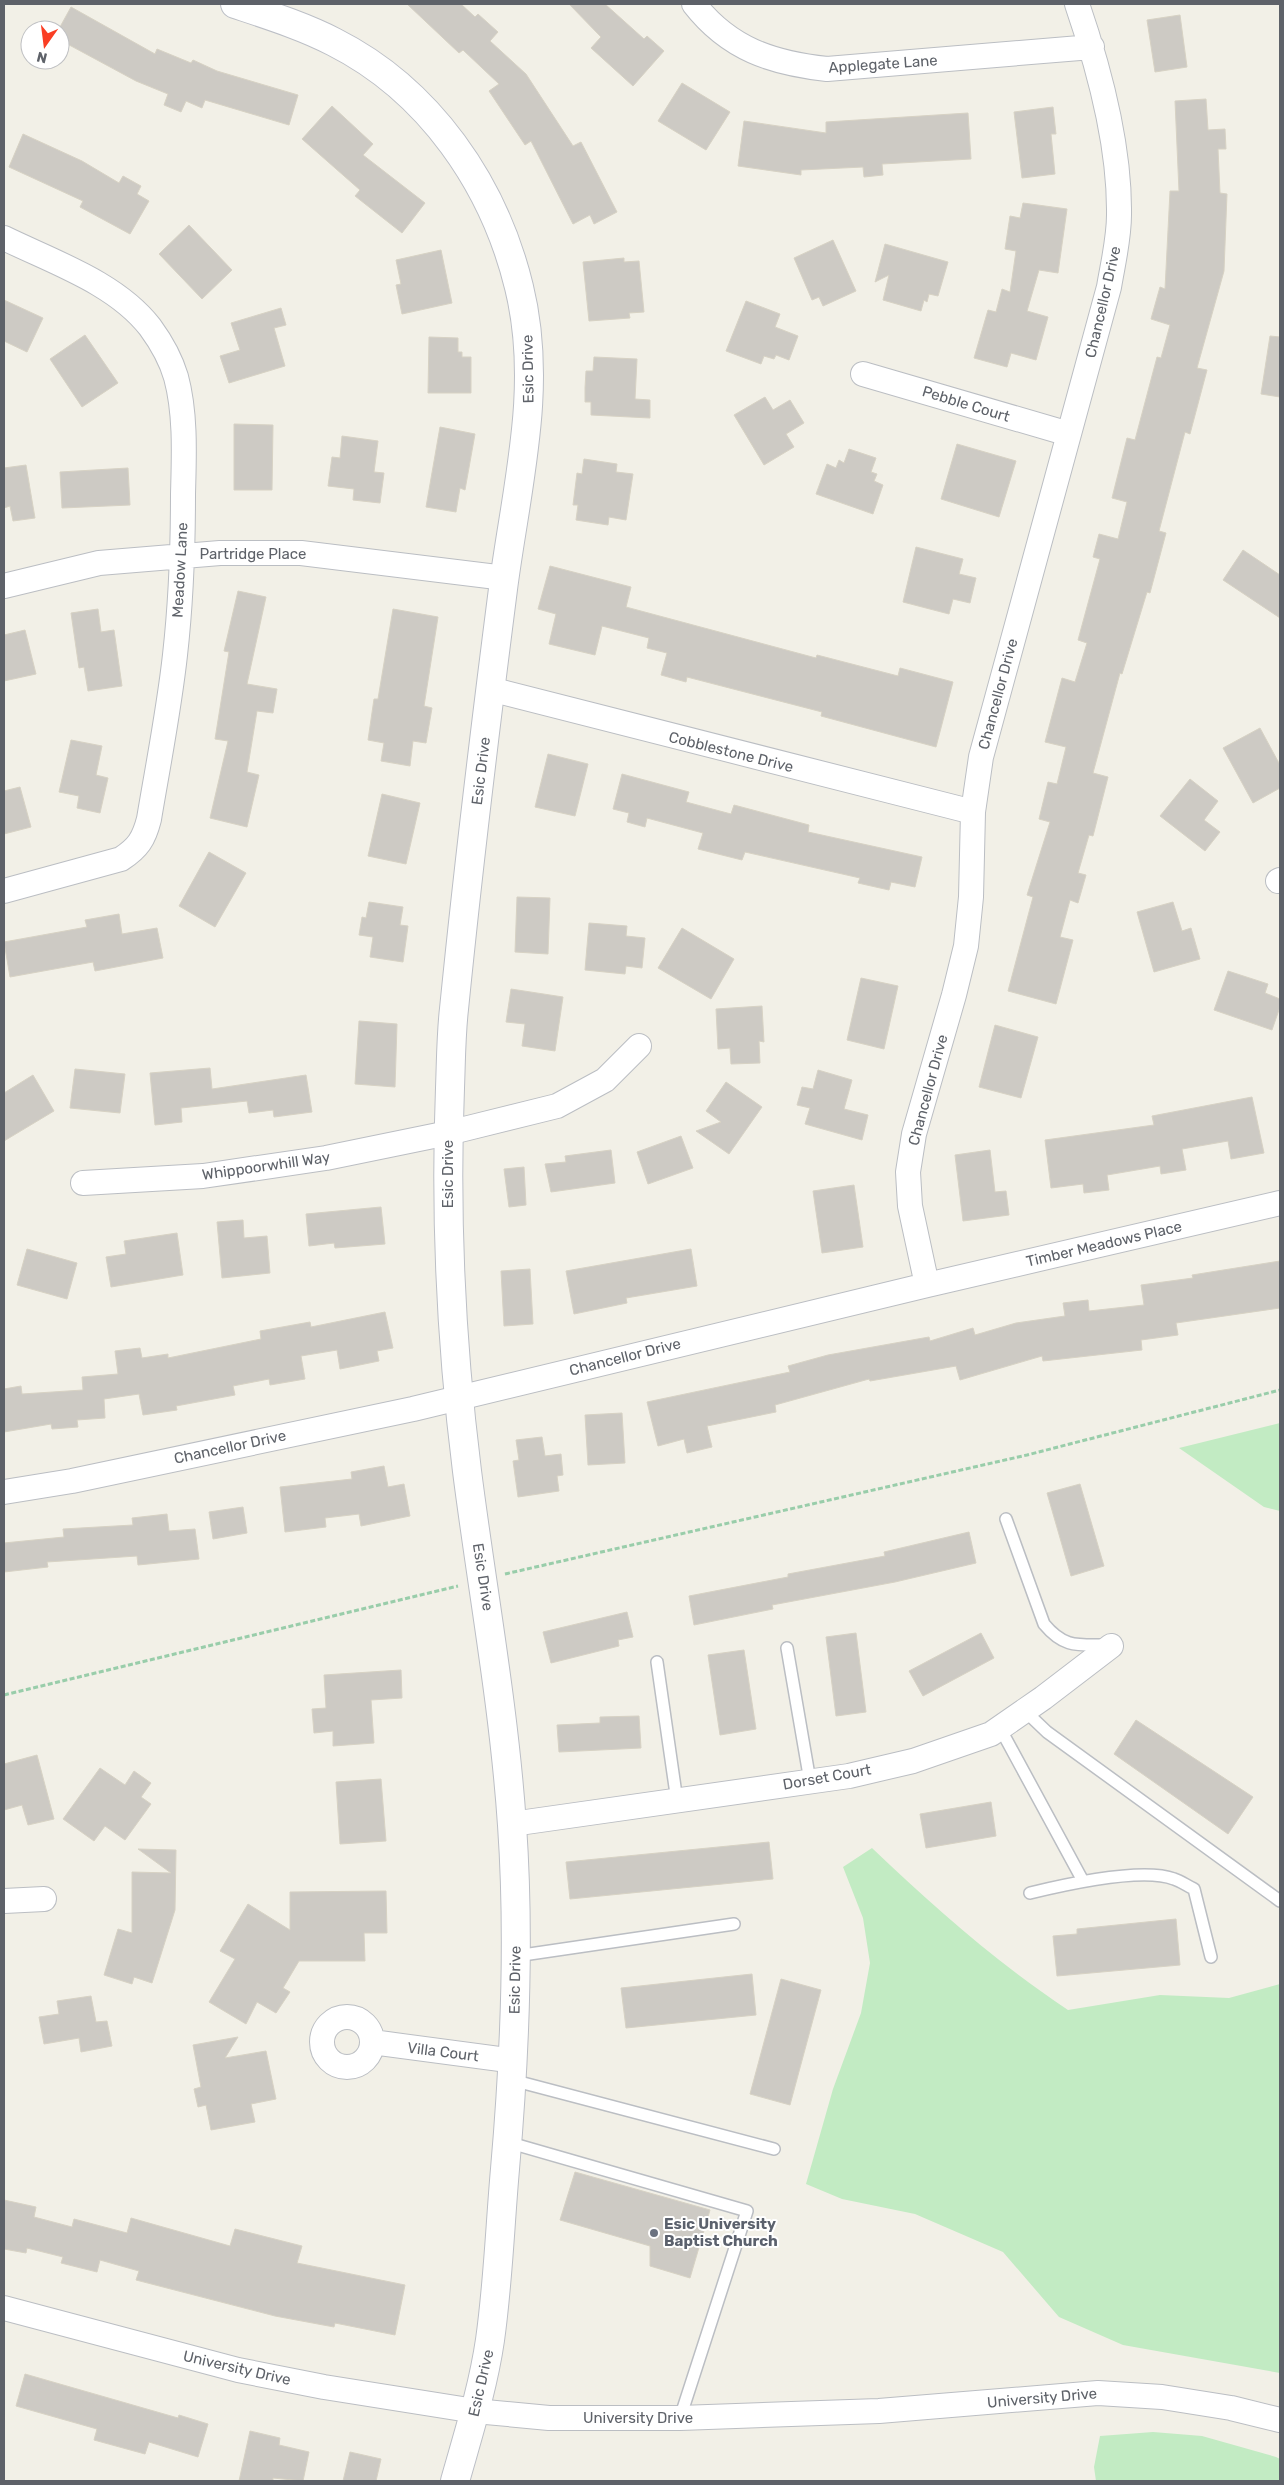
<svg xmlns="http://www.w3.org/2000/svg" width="1284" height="2485" viewBox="0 0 1284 2485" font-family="Rubik,sans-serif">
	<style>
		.green { fill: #c2ebc3 }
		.building { fill: #cdcac4; stroke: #d7d2c4 }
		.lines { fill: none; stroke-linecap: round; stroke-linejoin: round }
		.lane-casing { stroke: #bbbec3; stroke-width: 14 }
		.street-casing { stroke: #bbbec3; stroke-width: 26 }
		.secondary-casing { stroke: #bcbfc6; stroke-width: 30 }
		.path { stroke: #99cdaa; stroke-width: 3; stroke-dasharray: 5 2.5; stroke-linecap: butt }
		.lane { stroke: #fff; stroke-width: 11 }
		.street { stroke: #fff; stroke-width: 24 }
		.secondary { stroke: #fff; stroke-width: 28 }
		.worship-dot { fill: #6b7280; stroke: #fff; stroke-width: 2 }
		.labels { text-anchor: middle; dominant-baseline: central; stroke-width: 4; stroke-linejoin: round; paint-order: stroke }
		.street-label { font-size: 15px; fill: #5e6269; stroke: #fff }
		.worship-label { font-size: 15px; font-weight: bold; fill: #5b616d; stroke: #fff; text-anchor: start }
	</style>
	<rect width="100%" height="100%" fill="#f2f0e7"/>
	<path class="green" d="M 1280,1423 L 1280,1511 L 1264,1507 L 1179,1448 Z
		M 872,1848 C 934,1907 997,1963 1068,2010 L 1160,1995 L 1229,1998 L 1280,1984 L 1280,2373 L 1123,2345 L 1059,2317 L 1003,2252 L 915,2214 L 842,2199 L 806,2184 L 833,2089 L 861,2013 L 870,1963 L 863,1918 L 843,1867 Z
		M 1153,2432 L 1202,2436 L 1276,2457 L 1280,2459 L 1280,2481 L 1096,2481 L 1094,2467 L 1100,2436 Z"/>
	<path class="building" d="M 407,4 L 461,4 L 475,17 L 478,14 L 498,32 L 490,41 L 526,74 L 573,146 L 581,142 L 617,212 L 594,224 L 590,215 L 573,224 L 531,141 L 525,145 L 489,91 L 499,84 L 463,50 L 459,53 Z
		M 569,4 L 605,4 L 644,39 L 647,36 L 664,51 L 633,86 L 591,48 L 601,37 Z
		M 71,7 L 155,54 L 157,49 L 191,63 L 193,60 L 217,71 L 298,95 L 289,125 L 205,100 L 202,108 L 186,101 L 181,112 L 164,105 L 168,94 L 136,81 L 60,40 L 60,27 Z
		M 1180,15 L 1187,67 L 1155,72 L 1147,20 Z
		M 682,83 L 730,112 L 706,150 L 658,121 Z
		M 1206,99 L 1208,130 L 1225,129 L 1226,149 L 1218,149 L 1220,193 L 1227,194 L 1224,271 L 1197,368 L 1207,370 L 1190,434 L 1185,432 L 1159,531 L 1166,533 L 1150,593 L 1147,592 L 1122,674 L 1120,673 L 1093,773 L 1108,777 L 1093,836 L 1089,835 L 1078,873 L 1086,875 L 1078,903 L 1070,900 L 1060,937 L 1073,940 L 1056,1004 L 1008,991 L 1033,897 L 1027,895 L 1050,822 L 1039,819 L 1048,782 L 1057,784 L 1066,747 L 1045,742 L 1062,678 L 1075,682 L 1087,643 L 1078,640 L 1100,559 L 1093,557 L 1099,534 L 1118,539 L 1127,502 L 1112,498 L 1127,438 L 1135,440 L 1157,357 L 1161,358 L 1170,325 L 1151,319 L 1160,287 L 1165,289 L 1170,191 L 1179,191 L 1175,101 Z
		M 332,106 L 373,144 L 363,155 L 425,203 L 402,233 L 355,196 L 360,190 L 302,139 Z
		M 1053,107 L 1056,134 L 1051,134 L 1055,174 L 1022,178 L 1014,112 Z
		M 968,113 L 971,159 L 882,164 L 883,175 L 864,177 L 863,167 L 801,170 L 801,175 L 738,166 L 744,121 L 826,133 L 826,122 Z
		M 23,134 L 82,161 L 119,183 L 123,176 L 141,186 L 137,194 L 149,201 L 130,234 L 80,207 L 83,201 L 9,167 Z
		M 1023,203 L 1067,209 L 1058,273 L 1039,270 L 1027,311 L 1048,317 L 1036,360 L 1011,353 L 1007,367 L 974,358 L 988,310 L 996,312 L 1002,289 L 1010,292 L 1016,251 L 1005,249 L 1010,216 L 1020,218 Z
		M 189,225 L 232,270 L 202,299 L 159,254 Z
		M 833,240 L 856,291 L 823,306 L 819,297 L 812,300 L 794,258 Z
		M 885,244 L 948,262 L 938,296 L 929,294 L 927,302 L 924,300 L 921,311 L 883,300 L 889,275 L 875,282 Z
		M 441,250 L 452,303 L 402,314 L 396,285 L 401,284 L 396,260 Z
		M 624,258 L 624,262 L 639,261 L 644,312 L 629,313 L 630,318 L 589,321 L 583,262 Z
		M 4,300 L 43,318 L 27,352 L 4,341 Z
		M 746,301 L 780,314 L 775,327 L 798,336 L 789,360 L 776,355 L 774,359 L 764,356 L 761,364 L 726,351 Z
		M 281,308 L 286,325 L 274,328 L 285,366 L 229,383 L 220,356 L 240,350 L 231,323 Z
		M 85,335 L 118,383 L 82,407 L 50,359 Z
		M 1270,336 L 1280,337 L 1280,397 L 1261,394 Z
		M 429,337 L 458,338 L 458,352 L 462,352 L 462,357 L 471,357 L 471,393 L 428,393 Z
		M 594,357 L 637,359 L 635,399 L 650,400 L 650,418 L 591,415 L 591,402 L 585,402 L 585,388 L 586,371 L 593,371 Z
		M 765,397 L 773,410 L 790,400 L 804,423 L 786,434 L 794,447 L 764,465 L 734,415 Z
		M 234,424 L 273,425 L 272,490 L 234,490 Z
		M 440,427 L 475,434 L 465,490 L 460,488 L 456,512 L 426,507 Z
		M 342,436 L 378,441 L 374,472 L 384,473 L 380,503 L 353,500 L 354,489 L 328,486 L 332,457 L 340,458 Z
		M 957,444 L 1016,461 L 999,517 L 941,499 Z
		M 849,449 L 876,458 L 871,472 L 877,474 L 874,481 L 883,485 L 873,514 L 816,494 L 827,464 L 836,468 L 839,460 L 844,463 Z
		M 584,459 L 617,464 L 616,472 L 633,474 L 626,520 L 609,517 L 608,525 L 576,520 L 578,505 L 573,505 L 577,473 L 582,474 Z
		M 26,465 L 35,518 L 13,521 L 10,506 L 4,508 L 4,468 Z
		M 128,468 L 130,505 L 62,508 L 60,472 Z
		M 916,547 L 963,559 L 959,574 L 976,578 L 970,603 L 953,599 L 949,614 L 903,602 Z
		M 1243,550 L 1280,575 L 1280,618 L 1223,580 Z
		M 550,566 L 631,587 L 626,607 L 816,658 L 817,655 L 898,676 L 900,668 L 953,682 L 936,747 L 821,716 L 822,712 L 687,677 L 686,682 L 661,675 L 667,653 L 647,648 L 649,638 L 602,626 L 595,655 L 549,644 L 556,614 L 538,609 Z
		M 238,591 L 266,597 L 247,684 L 277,689 L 273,713 L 257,711 L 247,772 L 259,775 L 247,827 L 210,818 L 228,741 L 215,739 L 229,652 L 224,651 Z
		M 98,609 L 101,632 L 114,630 L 122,686 L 88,691 L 84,667 L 79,668 L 71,613 Z
		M 393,609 L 438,617 L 424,706 L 432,708 L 426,743 L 413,741 L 410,766 L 381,761 L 384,743 L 368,740 L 374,699 L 378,699 Z
		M 25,630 L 36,674 L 4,681 L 4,635 Z
		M 1260,728 L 1280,765 L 1280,788 L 1253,803 L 1223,748 Z
		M 71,740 L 102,746 L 96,775 L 108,778 L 100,813 L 77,808 L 79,796 L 59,792 Z
		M 548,754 L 588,764 L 575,816 L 535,807 Z
		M 622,774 L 689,792 L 686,802 L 731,814 L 734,805 L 809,825 L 808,832 L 922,857 L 915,887 L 891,882 L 889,890 L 858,883 L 860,878 L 745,852 L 742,860 L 698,849 L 703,833 L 647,818 L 645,827 L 627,822 L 629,813 L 613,809 Z
		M 1190,779 L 1218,801 L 1204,820 L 1220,832 L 1205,851 L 1160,816 Z
		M 20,787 L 31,827 L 4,834 L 4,791 Z
		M 382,794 L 420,803 L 406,864 L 368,856 Z
		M 209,852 L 246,873 L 215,927 L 179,906 Z
		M 517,897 L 550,898 L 548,954 L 515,952 Z
		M 369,902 L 403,907 L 400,925 L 408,926 L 403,962 L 370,957 L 373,937 L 359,935 L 362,917 L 366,918 Z
		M 1173,902 L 1182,931 L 1191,928 L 1200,959 L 1154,972 L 1137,912 Z
		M 119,914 L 122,934 L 157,928 L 163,958 L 95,971 L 93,962 L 10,977 L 4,942 L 87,927 L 85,920 Z
		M 589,923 L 627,926 L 626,936 L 645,938 L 642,968 L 626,966 L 625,974 L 585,970 Z
		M 682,928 L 734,959 L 711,999 L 658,968 Z
		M 1228,971 L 1268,984 L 1265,993 L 1280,999 L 1280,1007 L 1272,1030 L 1214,1010 Z
		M 861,978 L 898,986 L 884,1049 L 847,1040 Z
		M 511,989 L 563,997 L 555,1051 L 522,1046 L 525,1024 L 506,1022 Z
		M 762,1006 L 764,1042 L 759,1041 L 760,1063 L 731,1064 L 730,1048 L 718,1049 L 716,1009 Z
		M 359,1021 L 397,1024 L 395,1087 L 355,1084 Z
		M 995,1025 L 1038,1037 L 1021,1098 L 979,1087 Z
		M 210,1068 L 212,1089 L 306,1075 L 312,1112 L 274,1117 L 273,1110 L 249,1113 L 247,1101 L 181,1108 L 182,1122 L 155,1125 L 150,1073 Z
		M 75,1069 L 125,1074 L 120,1113 L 70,1108 Z
		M 818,1070 L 852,1080 L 844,1109 L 868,1115 L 862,1140 L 805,1124 L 810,1108 L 797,1105 L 802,1087 L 813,1089 Z
		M 33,1075 L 54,1111 L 4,1141 L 4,1093 Z
		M 726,1082 L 762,1107 L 729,1154 L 696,1131 L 721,1122 L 706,1111 Z
		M 1252,1097 L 1264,1153 L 1231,1159 L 1228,1141 L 1182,1149 L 1186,1170 L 1161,1174 L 1160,1166 L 1107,1175 L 1109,1190 L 1084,1193 L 1083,1184 L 1051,1188 L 1045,1140 L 1154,1125 L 1152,1116 Z
		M 681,1136 L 693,1168 L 648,1184 L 637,1152 Z
		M 611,1150 L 615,1183 L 551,1192 L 545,1164 L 566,1162 L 565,1156 Z
		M 990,1150 L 995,1192 L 1006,1191 L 1009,1215 L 963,1221 L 955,1155 Z
		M 524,1167 L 526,1205 L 509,1207 L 504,1169 Z
		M 854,1185 L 863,1247 L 822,1253 L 813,1191 Z
		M 381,1207 L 385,1244 L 335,1248 L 334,1243 L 309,1246 L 306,1214 Z
		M 243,1220 L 244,1238 L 267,1236 L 270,1273 L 222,1278 L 217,1222 Z
		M 177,1233 L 183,1275 L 111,1287 L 106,1257 L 126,1254 L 124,1241 Z
		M 27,1249 L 77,1263 L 67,1299 L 17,1285 Z
		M 691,1249 L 697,1286 L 626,1298 L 627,1303 L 574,1314 L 566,1271 Z
		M 1280,1261 L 1280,1308 L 1176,1323 L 1178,1335 L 1141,1340 L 1142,1350 L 1043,1361 L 1042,1356 L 960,1380 L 956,1366 L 870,1381 L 869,1379 L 775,1405 L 776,1412 L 707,1426 L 712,1447 L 687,1453 L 684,1439 L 658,1446 L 647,1402 L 790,1372 L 788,1366 L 828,1355 L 929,1337 L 930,1341 L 973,1328 L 975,1335 L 1016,1323 L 1065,1316 L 1063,1303 L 1088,1300 L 1089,1311 L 1144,1305 L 1141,1285 L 1193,1278 L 1192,1275 Z
		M 530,1269 L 533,1324 L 504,1326 L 501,1271 Z
		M 385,1312 L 393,1348 L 377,1351 L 379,1361 L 340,1369 L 337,1350 L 301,1356 L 305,1379 L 270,1385 L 269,1379 L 233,1386 L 235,1395 L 176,1406 L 177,1410 L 143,1415 L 139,1394 L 104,1399 L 105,1418 L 77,1420 L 78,1427 L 52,1429 L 51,1424 L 4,1432 L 4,1389 L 21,1386 L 22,1394 L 83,1390 L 82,1377 L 118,1374 L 115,1351 L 140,1348 L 142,1358 L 168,1354 L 168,1358 L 261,1339 L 260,1331 L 310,1322 L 311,1327 Z
		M 622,1413 L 625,1463 L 588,1465 L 585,1415 Z
		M 542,1437 L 545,1456 L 561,1454 L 563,1475 L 557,1476 L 559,1491 L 518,1497 L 513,1461 L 519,1460 L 516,1440 Z
		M 384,1466 L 388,1487 L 404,1484 L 410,1516 L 361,1526 L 359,1514 L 325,1518 L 326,1527 L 285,1532 L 280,1487 L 352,1479 L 351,1472 Z
		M 1080,1484 L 1104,1566 L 1071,1576 L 1047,1493 Z
		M 243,1507 L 247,1533 L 213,1539 L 209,1512 Z
		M 167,1514 L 169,1531 L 195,1529 L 199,1559 L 138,1565 L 137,1556 L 47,1562 L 48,1567 L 4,1572 L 4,1543 L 64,1537 L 63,1529 L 133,1525 L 132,1518 Z
		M 969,1532 L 976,1563 L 895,1582 L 772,1605 L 773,1609 L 694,1625 L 689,1596 L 788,1577 L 788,1574 L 885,1556 L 884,1552 Z
		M 627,1612 L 633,1637 L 618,1640 L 619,1646 L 551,1663 L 543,1632 Z
		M 856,1633 L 866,1712 L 836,1716 L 826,1637 Z
		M 981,1633 L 994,1658 L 923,1696 L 909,1671 Z
		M 744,1650 L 756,1729 L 720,1735 L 708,1655 Z
		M 401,1670 L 402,1698 L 371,1700 L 374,1743 L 333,1746 L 333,1731 L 314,1733 L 312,1709 L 326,1708 L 324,1675 Z
		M 639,1716 L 641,1748 L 559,1752 L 557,1725 L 600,1723 L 600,1717 Z
		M 1136,1720 L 1253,1797 L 1228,1834 L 1114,1754 Z
		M 37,1755 L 54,1819 L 28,1825 L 22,1805 L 4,1810 L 4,1764 Z
		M 100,1768 L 125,1785 L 134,1771 L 151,1783 L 141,1797 L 151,1804 L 125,1840 L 105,1826 L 94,1841 L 63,1819 Z
		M 381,1779 L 386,1841 L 340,1844 L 336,1782 Z
		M 991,1802 L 996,1836 L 926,1848 L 920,1814 Z
		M 769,1842 L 773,1879 L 570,1899 L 566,1862 Z
		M 138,1849 L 176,1850 L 175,1910 L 152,1983 L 134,1977 L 132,1984 L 104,1975 L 118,1929 L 132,1933 L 132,1872 L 171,1873 Z
		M 386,1891 L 387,1933 L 364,1933 L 365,1961 L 299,1961 L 283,1988 L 290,1992 L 276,2013 L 257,2002 L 246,2024 L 209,2002 L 235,1959 L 220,1951 L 248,1904 L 290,1930 L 290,1892 Z
		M 1176,1919 L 1180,1965 L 1057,1976 L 1053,1936 L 1077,1934 L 1077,1929 Z
		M 752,1974 L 756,2015 L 626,2028 L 621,1988 Z
		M 781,1979 L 821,1990 L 790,2105 L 750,2094 Z
		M 91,1996 L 96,2022 L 107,2021 L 112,2046 L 81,2052 L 79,2038 L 44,2044 L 39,2017 L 59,2014 L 57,2001 Z
		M 238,2037 L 225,2058 L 266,2051 L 276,2099 L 251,2104 L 255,2122 L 211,2130 L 206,2105 L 198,2107 L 194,2089 L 201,2087 L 193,2045 Z
		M 575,2172 L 710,2210 L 690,2278 L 650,2266 L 650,2246 L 560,2220 Z
		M 4,2200 L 36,2207 L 34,2217 L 72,2227 L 74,2219 L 127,2233 L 131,2218 L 230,2246 L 235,2229 L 302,2246 L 297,2263 L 405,2285 L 395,2335 L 335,2323 L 334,2327 L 275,2316 L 136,2280 L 139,2271 L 100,2260 L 97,2272 L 61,2263 L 63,2257 L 27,2248 L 26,2253 L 4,2249 Z
		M 25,2374 L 178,2418 L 179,2415 L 208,2424 L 198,2457 L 149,2442 L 145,2454 L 94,2440 L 97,2429 L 16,2406 Z
		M 250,2431 L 280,2438 L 279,2445 L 309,2452 L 303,2481 L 273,2478 L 273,2481 L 239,2481 Z
		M 350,2452 L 381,2459 L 376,2481 L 343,2481 Z"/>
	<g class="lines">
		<g class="lane-casing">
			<path id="lane" d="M 1006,1519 L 1044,1624 C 1064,1648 1077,1645 1107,1645
				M 787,1648 L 810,1781
				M 657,1662 L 677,1801
				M 1025,1711 L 1047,1732 L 1280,1901
				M 1000,1728 L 1083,1881
				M 1030,1893 C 1063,1885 1142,1867 1174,1879 C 1181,1881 1187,1886 1194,1889 L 1211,1957
				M 516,1956 L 734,1924
				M 512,2080 L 774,2149
				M 507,2142 L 747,2211 L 680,2418"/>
		</g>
		<g class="street-casing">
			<path id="street" d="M 694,4 C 729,49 772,63 827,69 L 1092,47
				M 4,238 C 53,262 116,283 150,327 C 161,342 171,360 176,377 C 186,414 184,456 183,494 C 183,548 181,602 175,655 C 169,710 158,765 149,819 C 144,839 138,848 121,859 L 4,891
				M 863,374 L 1069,434
				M 4,586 L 99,563 L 220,553 L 301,553 L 505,578
				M 490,689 L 973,812
				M 1278,881 L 1280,880
				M 83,1183 L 203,1176 L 326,1158 L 448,1133 L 557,1106 L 605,1080 L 639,1046
				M 927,1285 L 910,1206 L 908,1172 L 914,1134 L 954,995 L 966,946 L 971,897 L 973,812 L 981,757 L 1109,287 C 1113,263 1119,239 1119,215 C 1120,147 1099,68 1077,4
				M 4,1492 L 72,1481 L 413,1409 L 927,1285 L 1280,1203
				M 512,1824 L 849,1776 L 913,1761 L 991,1734 L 1043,1698 L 1111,1646
				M 4,1901 L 44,1899
				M322 2042a25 25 0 1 1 50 0a25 25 0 1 1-50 0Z
				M 372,2042 L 514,2061
				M 4,2308 L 238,2370 L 324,2387 L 475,2411 L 549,2418 L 680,2418 L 879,2411 L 1098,2393 L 1162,2397 L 1231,2408 L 1280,2420"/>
		</g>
		<g class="secondary-casing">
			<path id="secondary" d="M 235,4 C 268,15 303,26 334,42 C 429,90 494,184 519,287 C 544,388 516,488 503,589 C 485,729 468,869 454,1009 C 451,1035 451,1062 450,1088 C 445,1216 451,1344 467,1471 C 482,1589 504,1706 512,1825 C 520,1940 515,2055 505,2169 C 500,2226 498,2284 490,2340 C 483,2388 468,2435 455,2481"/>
		</g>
		<path class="path" d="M 505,1574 L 1027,1455 L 1280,1390
			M 4,1695 L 458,1586"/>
		<use href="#lane" class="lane"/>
		<use href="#street" class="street"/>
		<use href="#secondary" class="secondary"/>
	</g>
	<circle class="worship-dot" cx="654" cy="2233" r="5"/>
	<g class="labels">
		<g class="street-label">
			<text transform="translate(883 64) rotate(-4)">Applegate Lane</text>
			<text transform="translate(1103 302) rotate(-77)">Chancellor Drive</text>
			<text transform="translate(528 369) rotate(-91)">Esic Drive</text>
			<text transform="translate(966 404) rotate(17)">Pebble Court</text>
			<text x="253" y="554">Partridge Place</text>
			<text transform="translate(180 570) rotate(-87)">Meadow Lane</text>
			<text transform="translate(998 694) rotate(-75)">Chancellor Drive</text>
			<text transform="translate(731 752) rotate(14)">Cobblestone Drive</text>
			<text transform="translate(481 771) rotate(-83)">Esic Drive</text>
			<text transform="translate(928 1090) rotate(-75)">Chancellor Drive</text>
			<text transform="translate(266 1166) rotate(-8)">Whippoorwhill Way</text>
			<text transform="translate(448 1174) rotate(-90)">Esic Drive</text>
			<text transform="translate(1104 1244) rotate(-13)">Timber Meadows Place</text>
			<text transform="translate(625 1357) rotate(-14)">Chancellor Drive</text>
			<text transform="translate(230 1447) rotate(-12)">Chancellor Drive</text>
			<text transform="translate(483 1577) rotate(81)">Esic Drive</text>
			<text transform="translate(827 1777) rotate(-10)">Dorset Court</text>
			<text transform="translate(515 1980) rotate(-89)">Esic Drive</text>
			<text transform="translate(443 2052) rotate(7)">Villa Court</text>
			<text transform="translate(237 2368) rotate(13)">University Drive</text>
			<text transform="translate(481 2383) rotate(-77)">Esic Drive</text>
			<text transform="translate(1042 2398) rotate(-5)">University Drive</text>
			<text x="638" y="2418">University Drive</text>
		</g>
		<g class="worship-label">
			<text x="664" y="2224">Esic University<tspan x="664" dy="17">Baptist Church</tspan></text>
		</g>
	</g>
	<rect width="1284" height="2485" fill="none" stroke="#5e6269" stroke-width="10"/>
	<g transform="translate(45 45) rotate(194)"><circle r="24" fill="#ffffff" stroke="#bfc0c3"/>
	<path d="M0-4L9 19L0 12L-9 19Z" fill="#fa3e24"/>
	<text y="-8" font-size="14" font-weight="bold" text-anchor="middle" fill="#5e6269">N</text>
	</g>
</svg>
